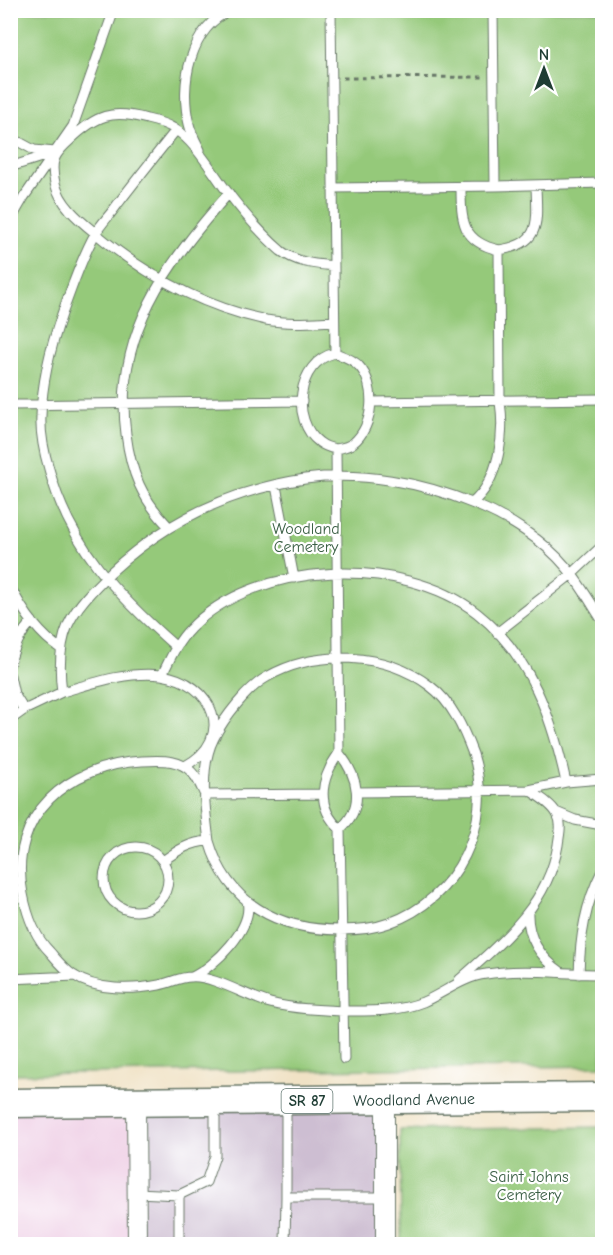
<svg xmlns="http://www.w3.org/2000/svg" width="613" height="1255" viewBox="0 0 613 1255" font-family="'Comic Neue',sans-serif">
	<style>
		.built { fill: #efd0e6 }
		.industrial { fill: #cdbed2 }
		.green { fill: #95c97a; stroke: #5a8357; stroke-width: 1.5 }
		.lines { fill: none; stroke-linecap: round; stroke-linejoin: round }
		.lane-casing { stroke: #687767; stroke-width: 11 }
		.street-casing { stroke: #687767; stroke-width: 20 }
		.primary-casing { stroke: #687767; stroke-width: 31 }
		.path { stroke: #687767; stroke-width: 3; stroke-dasharray: 4.5 4.5; stroke-linecap: butt }
		.lane { stroke: #fff; stroke-width: 9 }
		.street { stroke: #fff; stroke-width: 18 }
		.primary { stroke: #fff; stroke-width: 28 }
		.labels { text-anchor: middle; dominant-baseline: central; stroke-width: 4.5; stroke-linejoin: round; paint-order: stroke }
		.shield { fill: #fff; stroke: #627771; stroke-width: 1.5 }
		.shield-label { font-size: 15px; font-weight: bold; fill: #1f3d34 }
		.park-label { font-size: 16px; fill: #3c6046; stroke: #fff }
		.street-label { font-size: 16px; fill: #1f3d34; stroke: #fff }
	</style>
	<rect width="100%" height="100%" fill="#fff"/>
	<filter id="ink" filterUnits="userSpaceOnUse"><feTurbulence type="fractalNoise" baseFrequency=".0167" numOctaves="2"/><feDisplacementMap in="SourceGraphic" scale="12" xChannelSelector="R" yChannelSelector="G"/><feConvolveMatrix kernelMatrix="1 2 1 2 8 2 1 2 1" color-interpolation-filters="sRGB"/></filter>
	<filter id="wash" filterUnits="userSpaceOnUse"><feTurbulence type="fractalNoise" baseFrequency=".008" numOctaves="4" result="noise"/><feDisplacementMap in="SourceGraphic" scale="24" xChannelSelector="R" yChannelSelector="G"/><feGaussianBlur stdDeviation="1.35" result="paint"/><feColorMatrix in="noise" values="0 0 0 0 0 0 0 0 0 0 0 0 0 0 0 0 0 1.4 0 .05"/><feComposite in="paint" operator="in"/></filter>
	<g filter="url(#wash)">
		<rect width="100%" height="100%" fill="#f0e2c5"/>
		<path class="built" d="M 10,1103 L 136,1103 L 137,1244 L 11,1244 Z"/>
		<path class="industrial" d="M 385,1100 L 385,1244 L 138,1244 L 136,1103 Z"/>
		<path class="green" d="M 10,11 L 602,11 L 602,1066 L 11,1074 Z
			M 602,1127 L 602,1244 L 401,1244 L 400,1130 Z"/>
	</g>
	<g filter="url(#ink)">
		<g class="lines">
			<g class="lane-casing">
				<path id="lane" d="M 331,10 L 335,353
					M 493,10 L 495,186
					M 176,130 C 156,155 136,180 117,205 C 110,215 101,224 95,234 C 81,259 72,287 62,314 C 51,346 42,381 41,416 C 40,434 44,452 49,469 C 70,547 117,595 176,647
					M 10,137 L 34,150 L 55,152 L 73,126 L 114,10
					M 200,150 C 196,142 191,133 189,124 C 179,85 190,27 231,10
					M 10,167 L 51,154
					M 461,187 C 461,221 462,242 499,250
					M 333,188 L 495,186 L 602,183
					M 10,221 L 24,197 L 54,154
					M 334,266 C 315,264 297,263 281,251 C 260,233 242,211 226,190 C 211,170 194,140 173,128 C 165,123 156,121 147,119 C 112,109 96,115 70,140 C 54,154 50,161 55,183 C 60,204 78,219 94,232 C 145,275 200,306 266,320 C 288,324 312,322 334,321
					M 335,353 C 343,356 353,359 359,366 C 377,385 374,427 353,443 C 348,447 342,448 336,449 C 330,448 324,446 319,442 C 291,421 296,362 335,353 Z
					M 371,402 L 602,399
					M 10,405 L 302,401
					M 336,449 L 339,753 C 321,778 315,806 340,829 L 344,1059
					M 276,486 L 294,578
					M 472,503 C 499,481 505,434 500,402 L 499,250 C 542,244 537,222 536,186
					M 169,527 C 142,499 131,473 126,434 C 113,336 167,263 229,193
					M 10,586 C 22,610 38,634 61,649
					M 497,633 L 572,574 L 602,546
					M 10,663 C 14,647 20,634 32,621
					M 162,675 C 170,659 177,642 190,629 C 256,560 403,555 477,613 C 531,656 552,718 566,782 L 529,790 L 357,792
					M 10,676 L 14,694 L 24,710
					M 10,720 L 24,710 L 62,692
					M 339,753 C 358,776 366,807 340,829
					M 185,766 C 237,738 213,682 161,675 C 128,671 93,683 62,692 C 59,669 59,646 68,625 C 77,605 95,587 111,572 C 165,522 231,490 305,479 C 360,471 422,482 474,504 C 507,517 544,540 567,568 C 580,584 591,603 602,620
					M 566,782 L 602,779
					M 322,794 L 205,795 C 200,785 196,774 187,768 C 175,759 156,760 142,761 C 69,765 7,815 23,894 C 27,915 34,936 50,952 C 57,960 64,969 73,975 C 97,991 132,990 159,985 C 170,983 180,977 191,977 C 212,975 248,997 270,1003 C 294,1009 320,1010 344,1011 C 370,1011 398,1012 423,1002 C 444,993 463,977 486,974 C 524,968 564,974 602,974
					M 556,812 L 575,820 L 602,825
					M104 879a32 32 0 1 1 64 0a32 32 0 1 1-64 0Z
					M 163,861 C 178,850 190,842 209,841 C 205,810 199,767 214,738 C 224,718 247,688 267,677 C 316,649 385,652 430,686 C 452,702 464,730 473,754 C 495,823 458,899 389,923 C 373,929 357,930 340,930 C 278,930 227,903 209,841
					M 528,912 C 527,938 540,957 561,972
					M 579,974 C 580,938 585,904 602,871
					M 192,977 C 214,967 254,928 247,901
					M 10,979 L 75,976
					M 459,980 C 502,942 548,905 558,845 C 559,835 563,824 557,814 C 552,804 538,796 529,790
					M 286,1103 L 286,1197
					M 137,1193 L 179,1195 L 179,1244
					M 179,1195 L 206,1182 L 215,1156 L 215,1105
					M 285,1244 L 286,1197 L 385,1197"/>
			</g>
			<g class="street-casing">
				<path id="street" d="M 136,1103 L 137,1244
					M 385,1244 L 385,1100"/>
			</g>
			<g class="primary-casing">
				<path id="primary" d="M 10,1103 L 602,1097"/>
			</g>
			<path class="path" d="M 343,78 L 483,77"/>
			<use href="#lane" class="lane"/>
			<use href="#street" class="street"/>
			<use href="#primary" class="primary"/>
		</g>
	</g>
	<g class="labels">
		<rect class="shield" x="281.5" y="1089" width="51" height="24" rx="4.5"/>
		<g class="shield-label">
			<text x="307" y="1101">SR 87</text>
		</g>
		<g class="park-label">
			<text x="306" y="529">Woodland<tspan x="306" dy="18">Cemetery</tspan></text>
			<text x="529" y="1177">Saint Johns<tspan x="529" dy="18">Cemetery</tspan></text>
		</g>
		<g class="street-label">
			<text transform="translate(414 1100) rotate(-1)">Woodland Avenue</text>
		</g>
	</g>
	<rect width="613" height="1255" fill="none" stroke="#fff" stroke-width="36"/>
	<g transform="translate(544 69)" stroke="#ffffff" stroke-width="4.5" paint-order="stroke">
	<path d="M0-4.5L10 22L0 15L-10 22Z" fill="#1f3d34"/>
	<text y="-9" font-size="16" font-weight="bold" text-anchor="middle" fill="#1f3d34">N</text>
	</g>
</svg>
